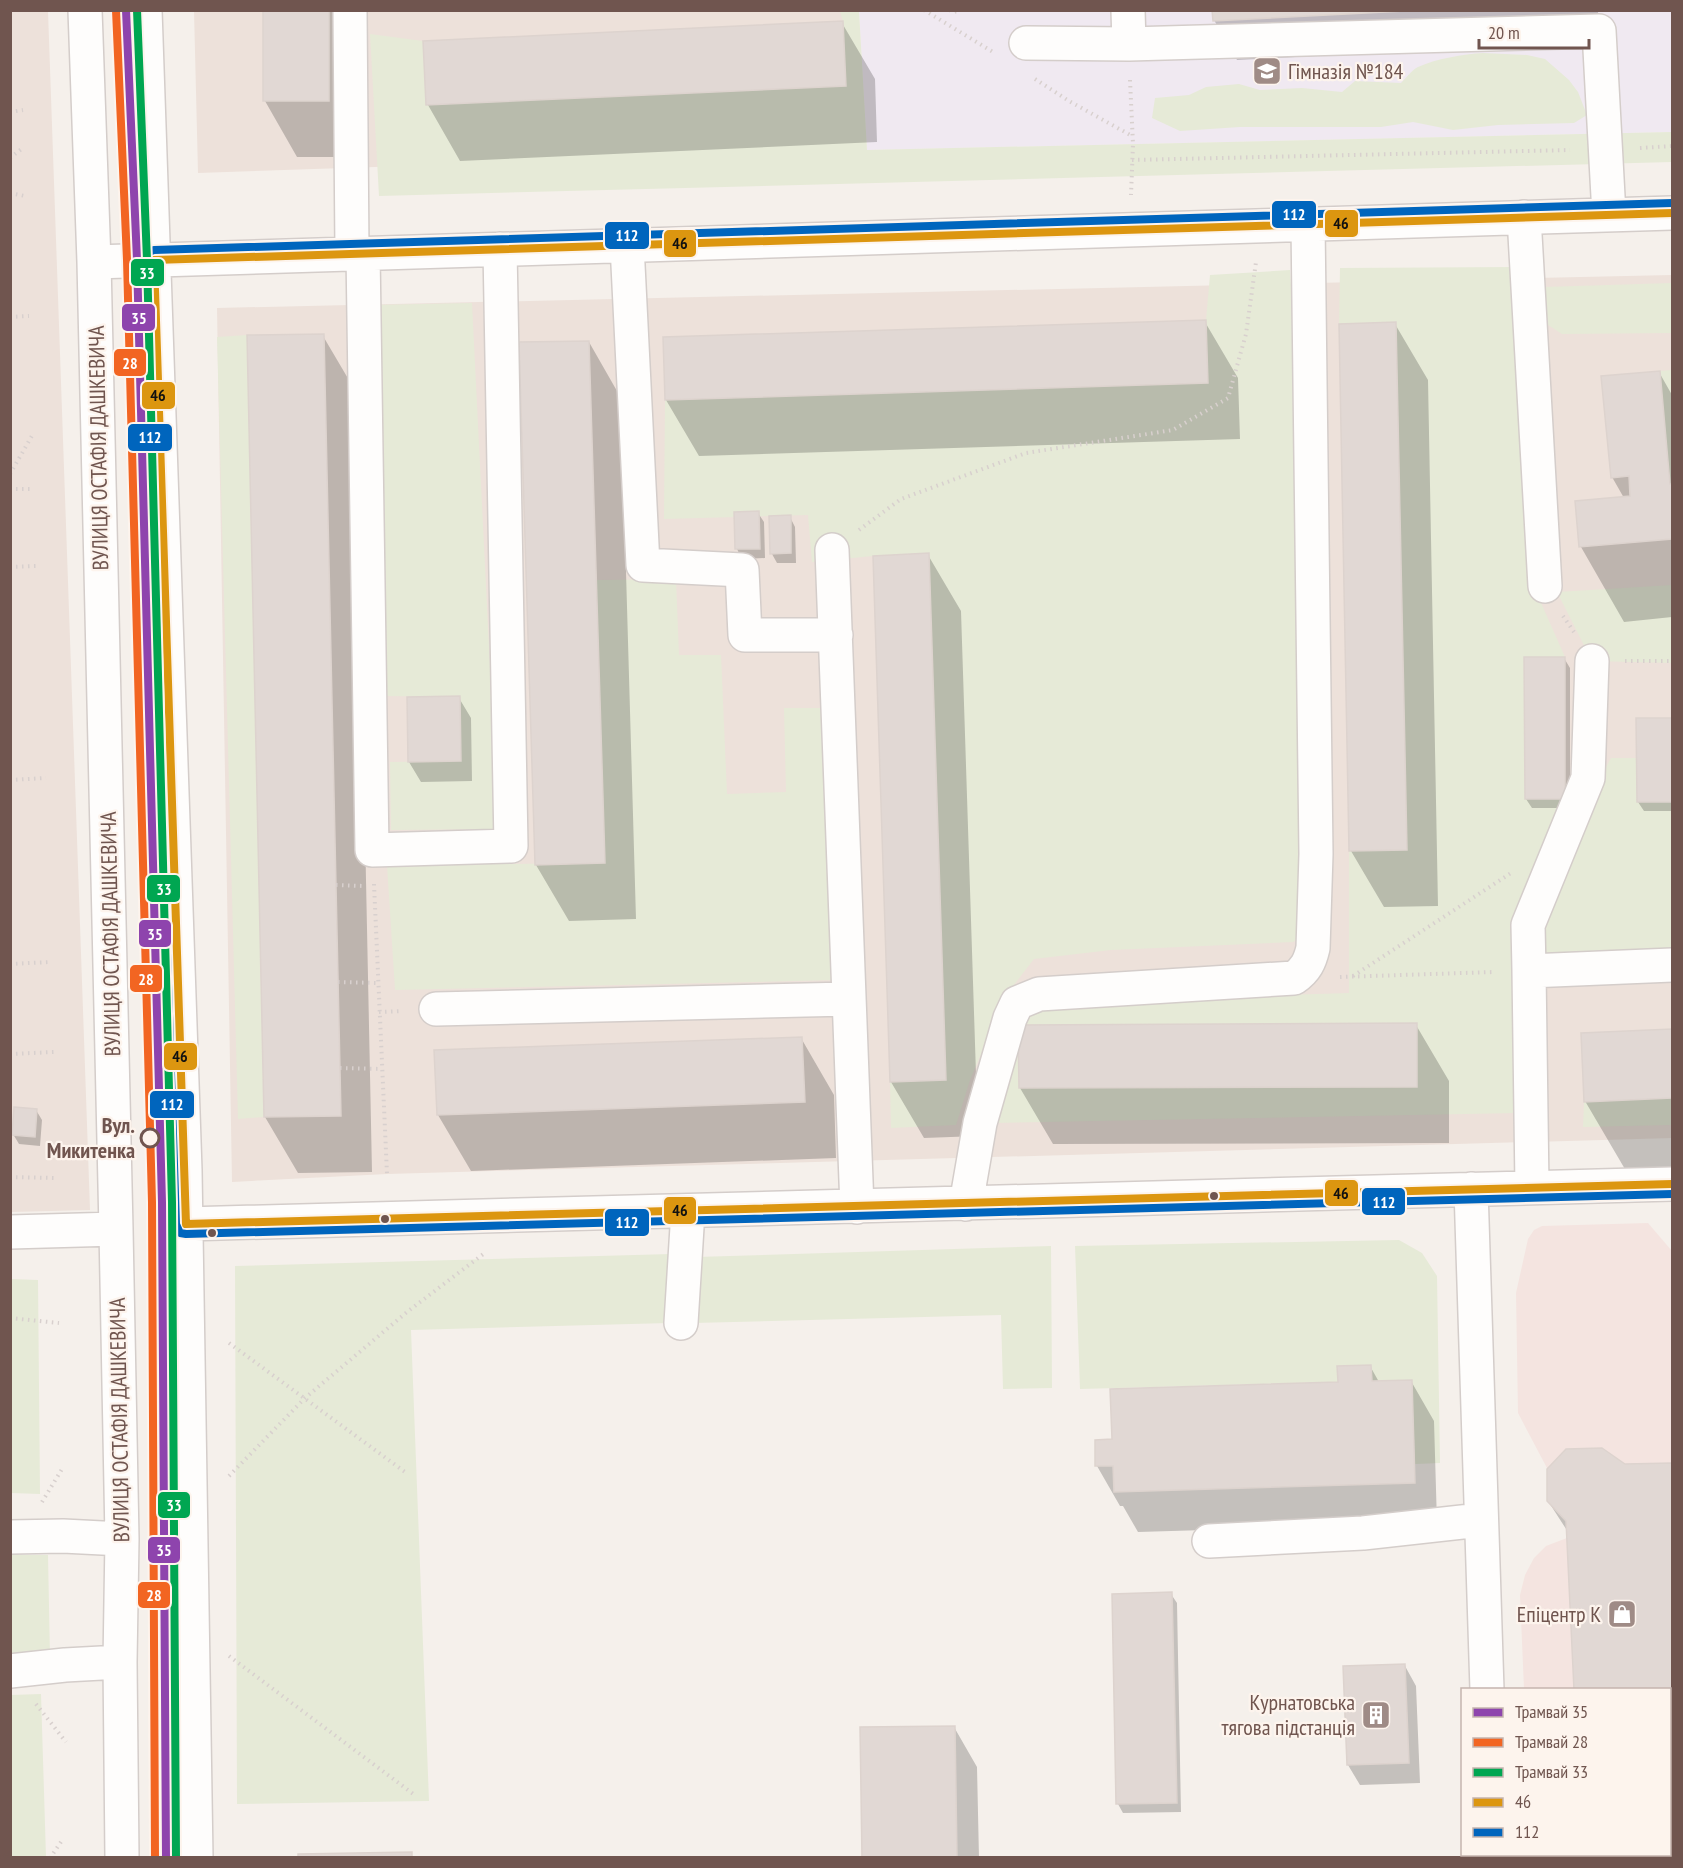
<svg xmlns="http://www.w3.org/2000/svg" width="1683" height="1868" viewBox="0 0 1683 1868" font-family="'PT Sans Narrow',sans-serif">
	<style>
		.residential { fill: #ede1da }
		.commercial { fill: #f4e4e0 }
		.education { fill: #f0e9f1 }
		.green { fill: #e6ead7; fill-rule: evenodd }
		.shadow { fill: #0003 }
		.building { fill: #e1d8d4; stroke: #ddd3ce; stroke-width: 1.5 }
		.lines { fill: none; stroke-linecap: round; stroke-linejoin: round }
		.minor-casing { stroke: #d4cdca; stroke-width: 36 }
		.path { stroke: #d8d0ce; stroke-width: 4; stroke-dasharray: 1.5 4.5; stroke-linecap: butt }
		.minor { stroke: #fefdfc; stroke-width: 33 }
		.bus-1-casing { stroke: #fdf4ed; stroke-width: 12 }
		.bus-2-casing { stroke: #fdf4ed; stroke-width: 12 }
		.bus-1 { stroke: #dc9610; stroke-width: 8 }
		.bus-2 { stroke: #0065bd; stroke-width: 8 }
		.tram-1-casing { stroke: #fdf4ed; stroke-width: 12 }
		.tram-2-casing { stroke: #fdf4ed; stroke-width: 12 }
		.tram-3-casing { stroke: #fdf4ed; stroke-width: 12 }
		.tram-1 { stroke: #8e44ad; stroke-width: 8 }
		.tram-2 { stroke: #f26522; stroke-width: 8 }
		.tram-3 { stroke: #00a651; stroke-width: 8 }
		.stop-dot { fill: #fdf4ed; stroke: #70554f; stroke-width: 3 }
		.bus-dot { fill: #70554f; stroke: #fdf4ed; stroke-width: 2 }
		.labels { text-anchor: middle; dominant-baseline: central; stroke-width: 4.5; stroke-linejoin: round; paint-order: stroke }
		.poi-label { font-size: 22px; fill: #70554f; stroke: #fdf4ed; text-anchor: end }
		.street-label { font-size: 22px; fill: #70554f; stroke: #fdf4ed }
		.stop-label { font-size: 22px; font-weight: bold; fill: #70554f; stroke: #fdf4ed; text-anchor: end }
		.line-badge { stroke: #fdf4ed; stroke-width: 2 }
		.badge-label { font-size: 16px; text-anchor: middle; font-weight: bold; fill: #fff }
		.pale-badge-label { font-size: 16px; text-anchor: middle; font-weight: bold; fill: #111 }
	</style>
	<rect width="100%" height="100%" fill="#f5f0eb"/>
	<path class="residential" d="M 10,11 L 48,11 L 90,1210 L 11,1212 Z
		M 194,11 L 859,11 L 733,155 L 198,173 Z
		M 1672,275 L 1672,1138 L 387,1174 L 232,1182 L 217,308 Z"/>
	<path class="commercial" d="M 1648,1223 L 1672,1251 L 1672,1857 L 1531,1857 L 1531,1854 L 1670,1854 L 1670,1690 L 1524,1689 L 1520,1595 L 1525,1575 L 1534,1558 L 1546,1546 L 1567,1538 L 1566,1521 L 1547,1501 L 1547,1468 L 1518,1413 L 1516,1293 L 1528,1239 L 1534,1230 L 1542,1226 Z"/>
	<path class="education" d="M 859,11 L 1672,11 L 1672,132 L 867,150 Z"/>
	<path class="green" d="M 840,11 L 859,11 L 867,150 L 1672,132 L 1672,162 L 379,196 L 370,34 L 423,41 L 427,105 L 845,86 L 843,22 Z
		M 1483,53 L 1527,55 L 1545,59 L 1569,80 L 1578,92 L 1587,115 L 1574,123 L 1498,125 L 1453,130 L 1413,122 L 1381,127 L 1240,127 L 1180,131 L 1152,118 L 1155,98 L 1189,95 L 1206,87 L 1239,84 L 1260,90 L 1302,88 L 1342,92 L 1355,81 L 1401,83 C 1406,78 1412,70 1418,67 C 1435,59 1464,54 1483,53 Z
		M 1514,267 L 1534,587 L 1565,657 L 1524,657 L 1525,799 L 1565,799 L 1513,960 L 1518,1113 L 993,1123 L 1018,1025 L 1053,1002 L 1349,993 L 1349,851 L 1406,850 L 1396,322 L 1339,324 L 1340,268 ZM 1417,1024 L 1417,1087 L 1018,1081 L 1018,1026 Z
		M 1290,270 L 1293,318 L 1305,935 L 1293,942 L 1111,950 L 1034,959 L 1007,994 L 970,1080 L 956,1125 L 891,1128 L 890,1082 L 946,1080 L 929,554 L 873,556 L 812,562 L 808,515 L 664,519 L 665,400 L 1208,383 L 1206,320 L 1210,275 Z
		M 1672,283 L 1672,333 L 1562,334 L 1545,323 L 1544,287 Z
		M 472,303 L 498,829 L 391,830 L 390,762 L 461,761 L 460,697 L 385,696 L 373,305 Z
		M 247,335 L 264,1117 L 238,1119 L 217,337 Z
		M 1672,370 L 1672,484 L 1670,484 L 1660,371 Z
		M 676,579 L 679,655 L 721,655 L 727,794 L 786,792 L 784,708 L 830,708 L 836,980 L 395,990 L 387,865 L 604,863 L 596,580 Z
		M 1672,585 L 1672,663 L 1592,661 L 1557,592 Z
		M 1611,758 L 1637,758 L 1637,802 L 1672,802 L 1672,953 L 1546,961 L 1544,925 L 1581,812 Z
		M 1672,1098 L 1672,1125 L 1583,1127 L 1584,1102 Z
		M 1399,1240 L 1422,1253 L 1437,1276 L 1440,1463 L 1415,1464 L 1412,1380 L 1372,1381 L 1371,1365 L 1337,1366 L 1338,1382 L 1080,1389 L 1075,1246 Z
		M 1051,1246 L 1052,1388 L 1003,1389 L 1001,1315 L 693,1323 L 696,1257 Z
		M 671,1254 L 669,1323 L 411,1330 L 429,1801 L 237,1804 L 235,1266 Z
		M 11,1279 L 38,1280 L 40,1494 L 11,1493 Z
		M 10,1555 L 48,1555 L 50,1657 L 11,1658 Z
		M 41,1694 L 46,1857 L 11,1857 L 11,1695 Z"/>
	<path class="shadow" d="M 265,10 L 361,10 L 361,157 L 297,157 L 265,101 Z
		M 1214,10 L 1598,10 L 1599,42 L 1237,60 L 1214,20 Z
		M 842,23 L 875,79 L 877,142 L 460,161 L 428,105 L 425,42 Z
		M 1205,322 L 1238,378 L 1240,439 L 699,456 L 666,400 L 664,339 Z
		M 1395,324 L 1428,380 L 1438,906 L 1384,907 L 1351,851 Z
		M 323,336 L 356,392 L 372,1172 L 298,1173 L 265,1117 L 249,337 Z
		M 589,342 L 621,398 L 636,919 L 569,921 L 536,865 Z
		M 1659,372 L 1672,395 L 1672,617 L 1624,622 L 1581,547 L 1624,498 L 1612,477 Z
		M 758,513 L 764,522 L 765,558 L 742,559 L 737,549 Z
		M 790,517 L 795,527 L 796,563 L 777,563 L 772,554 Z
		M 928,555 L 961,611 L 978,1136 L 924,1138 L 891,1082 Z
		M 1564,658 L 1570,668 L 1570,808 L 1532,808 L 1526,799 Z
		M 459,698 L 471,718 L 472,781 L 421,782 L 409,762 Z
		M 1638,720 L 1672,720 L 1672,811 L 1644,811 L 1638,802 Z
		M 1416,1025 L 1449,1081 L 1449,1143 L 1053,1144 L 1020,1088 Z
		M 1672,1031 L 1672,1175 L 1629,1176 L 1585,1101 L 1582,1034 Z
		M 801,1038 L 834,1095 L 836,1158 L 471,1171 L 438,1115 Z
		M 36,1110 L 42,1120 L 40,1146 L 19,1144 L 13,1134 Z
		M 1370,1366 L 1379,1382 L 1411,1381 L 1434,1421 L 1437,1523 L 1138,1532 L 1123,1506 L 1120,1506 L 1097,1466 L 1114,1441 L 1339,1383 Z
		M 1672,1464 L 1672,1858 L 1583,1858 L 1670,1854 L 1670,1690 L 1548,1501 L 1624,1465 Z
		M 1171,1594 L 1177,1603 L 1181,1812 L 1123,1813 L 1118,1804 Z
		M 1405,1666 L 1416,1686 L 1420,1783 L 1360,1785 L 1348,1765 Z
		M 954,1727 L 977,1767 L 979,1858 L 864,1858 Z"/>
	<path class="building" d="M 263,10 L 329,10 L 329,101 L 263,101 Z
		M 1212,10 L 1424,10 L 1213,21 Z
		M 843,21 L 846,86 L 426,105 L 423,41 Z
		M 1206,320 L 1208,383 L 665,400 L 663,337 Z
		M 1396,322 L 1407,850 L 1349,851 L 1339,324 Z
		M 324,334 L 341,1116 L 264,1117 L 247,335 Z
		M 589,341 L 605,863 L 535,865 L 519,342 Z
		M 1660,371 L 1670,484 L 1672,484 L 1672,539 L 1579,547 L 1575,501 L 1630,496 L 1629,476 L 1611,478 L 1601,376 Z
		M 759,511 L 760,549 L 735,549 L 734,512 Z
		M 791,515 L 791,553 L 770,554 L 769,516 Z
		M 929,553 L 946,1080 L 890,1082 L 873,556 Z
		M 1524,657 L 1565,657 L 1565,799 L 1525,799 Z
		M 460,696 L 461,761 L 408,762 L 407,697 Z
		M 1636,718 L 1672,718 L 1672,802 L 1637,802 Z
		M 1417,1023 L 1417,1087 L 1019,1088 L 1018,1025 Z
		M 1672,1029 L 1672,1098 L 1584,1102 L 1581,1033 Z
		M 802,1037 L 805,1102 L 437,1115 L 434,1050 Z
		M 14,1107 L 37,1109 L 35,1137 L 12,1135 Z
		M 1371,1365 L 1372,1381 L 1412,1380 L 1415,1483 L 1114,1492 L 1113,1466 L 1095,1466 L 1095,1440 L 1112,1439 L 1110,1389 L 1338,1382 L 1337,1366 Z
		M 1602,1448 L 1625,1464 L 1672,1463 L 1672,1858 L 1581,1858 L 1581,1854 L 1670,1854 L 1670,1690 L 1574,1690 L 1566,1521 L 1547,1501 L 1547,1469 L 1566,1449 Z
		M 1172,1592 L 1177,1803 L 1116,1804 L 1112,1594 Z
		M 1405,1664 L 1409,1763 L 1347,1765 L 1343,1666 Z
		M 955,1726 L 957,1858 L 862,1858 L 860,1727 Z
		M 412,1852 L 412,1858 L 298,1858 L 298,1854 Z"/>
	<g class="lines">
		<g class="minor-casing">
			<path id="minor" d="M 85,10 L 94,262 L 116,1229 L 122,1539 L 120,1662 L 122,1858
				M 145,10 L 185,1170 L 196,1858
				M 350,10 L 352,253
				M 1128,10 L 1129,44 L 1599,31 L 1609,215
				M 1026,43 L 1129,44
				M 1524,217 L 1545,586
				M 627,245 L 643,565 L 742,570 L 745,635 L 836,635
				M 363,253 L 372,850 L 511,846 L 500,249
				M 94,262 L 1672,213
				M 832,550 L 857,1207
				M 1529,971 L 1528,925 L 1588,778 L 1592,661
				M 436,1009 L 849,999
				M 1532,1187 L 1529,971 L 1672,965
				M 1471,1189 L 1487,1690
				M 966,1204 L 980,1123 L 1010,1018 L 1017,1003 L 1039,994 L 1294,978 C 1306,970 1310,961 1313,948 L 1316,854 L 1308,224
				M 186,1224 L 1672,1184
				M 10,1232 L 116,1229
				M 681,1323 L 688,1211
				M 10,1537 L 63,1536 L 122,1539
				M 1209,1541 L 1363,1533 L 1480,1520
				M 10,1671 L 65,1665 L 120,1662
				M 1492,1854 L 1492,1858"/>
		</g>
		<path class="path" d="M 924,10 L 993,52
			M 949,10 L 954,12 L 960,10
			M 1035,79 L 1069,101 L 1132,136
			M 1130,80 L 1133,144 L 1131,195
			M 10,112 L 23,110
			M 1640,148 L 1672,146
			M 10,158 L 24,147
			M 1132,160 L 1570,150
			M 10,193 L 25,196
			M 10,317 L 29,316
			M 10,474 L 33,434
			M 10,489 L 34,489
			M 859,530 L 901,499 L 1026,453 L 1173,430 L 1228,398 L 1246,334 L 1256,262
			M 10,567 L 37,566
			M 1563,616 L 1574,632
			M 1625,661 L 1672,661
			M 10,780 L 46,778
			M 374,884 L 387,1174
			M 336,885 L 364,886
			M 10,964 L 50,962
			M 1353,976 L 1511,873
			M 1340,977 L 1494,972
			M 338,982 L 378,983
			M 379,1012 L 402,1011
			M 10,1054 L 54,1052
			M 340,1068 L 382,1069
			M 10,1177 L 56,1178
			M 10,1318 L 59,1323
			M 229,1343 L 405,1472
			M 229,1476 L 305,1398 L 407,1312 L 486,1252
			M 42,1502 L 62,1469
			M 229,1656 L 416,1796
			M 36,1704 L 66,1742
			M 50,1858 L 63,1839"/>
		<use href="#minor" class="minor"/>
		<g class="bus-1-casing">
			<path id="bus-1" d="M 1672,213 L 154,260 L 186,1224 L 1672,1184"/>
		</g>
		<g class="bus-2-casing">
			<path id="bus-2" d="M 1672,203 L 154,250 L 146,253 L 144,260 L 176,1224 L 180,1233 L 186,1234 L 1672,1194"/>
		</g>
		<use href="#bus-1" class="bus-1"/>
		<use href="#bus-2" class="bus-2"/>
		<g class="tram-1-casing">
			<path id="tram-1" d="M 126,10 L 137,260 L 162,1202 L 166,1858"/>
		</g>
		<g class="tram-2-casing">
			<path id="tram-2" d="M 116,10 L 127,260 L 152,1202 L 155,1858"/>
		</g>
		<g class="tram-3-casing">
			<path id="tram-3" d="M 137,10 L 147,260 L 172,1202 L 176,1858"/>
		</g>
		<use href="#tram-1" class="tram-1"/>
		<use href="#tram-2" class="tram-2"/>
		<use href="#tram-3" class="tram-3"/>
	</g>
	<defs>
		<g id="school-square" transform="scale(1.5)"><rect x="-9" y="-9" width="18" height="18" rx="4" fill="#9f8b86" stroke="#fdf4ed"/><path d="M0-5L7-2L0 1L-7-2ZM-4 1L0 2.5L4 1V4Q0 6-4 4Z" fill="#fff"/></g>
		<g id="shop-square" transform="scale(1.5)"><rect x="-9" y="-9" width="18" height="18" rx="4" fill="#9f8b86" stroke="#fdf4ed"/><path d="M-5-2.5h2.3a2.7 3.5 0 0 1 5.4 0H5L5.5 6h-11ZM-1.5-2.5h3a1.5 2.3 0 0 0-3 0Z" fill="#fff"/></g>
		<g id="building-square" transform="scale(1.5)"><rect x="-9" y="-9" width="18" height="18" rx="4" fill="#9f8b86" stroke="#fdf4ed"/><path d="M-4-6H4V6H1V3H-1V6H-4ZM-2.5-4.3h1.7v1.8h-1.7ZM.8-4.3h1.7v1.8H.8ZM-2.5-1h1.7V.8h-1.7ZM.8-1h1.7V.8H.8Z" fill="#fff"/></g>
	</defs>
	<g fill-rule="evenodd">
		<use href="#school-square" x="1267" y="71"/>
		<use href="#shop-square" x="1622" y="1614"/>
		<use href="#building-square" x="1376" y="1715"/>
	</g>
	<circle class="stop-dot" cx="150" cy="1138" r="9"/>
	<g class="bus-dot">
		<circle cx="1214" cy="1196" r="5"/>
		<circle cx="385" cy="1219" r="5"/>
		<circle cx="212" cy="1233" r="5"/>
	</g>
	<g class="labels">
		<g class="poi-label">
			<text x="1288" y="71" text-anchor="start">Гімназія №184</text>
			<text x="1601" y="1614">Епіцентр К</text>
			<text x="1355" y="1702">Курнатовська<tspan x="1355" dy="25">тягова пiдстанцiя</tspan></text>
		</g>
		<g class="street-label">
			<text transform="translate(98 448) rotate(-91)">ВУЛИЦЯ ОСТАФІЯ ДАШКЕВИЧА</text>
			<text transform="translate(110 934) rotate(-91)">ВУЛИЦЯ ОСТАФІЯ ДАШКЕВИЧА</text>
			<text transform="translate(119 1420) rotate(-91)">ВУЛИЦЯ ОСТАФІЯ ДАШКЕВИЧА</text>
		</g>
		<g class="stop-label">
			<text x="135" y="1125">Вул.<tspan x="135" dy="25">Микитенка</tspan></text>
		</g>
	</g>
	<g class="line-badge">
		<rect x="1271" y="200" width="46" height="29" rx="6" fill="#0065bd"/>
		<rect x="1324" y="209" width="35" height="29" rx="6" fill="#dc9610"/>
		<rect x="604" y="221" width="46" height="29" rx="6" fill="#0065bd"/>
		<rect x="663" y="229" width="34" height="29" rx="6" fill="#dc9610"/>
		<rect x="130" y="258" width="35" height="29" rx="6" fill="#00a651"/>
		<rect x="121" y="303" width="35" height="29" rx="6" fill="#8e44ad"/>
		<rect x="113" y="348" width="34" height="29" rx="6" fill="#f26522"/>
		<rect x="141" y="381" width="35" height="29" rx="6" fill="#dc9610"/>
		<rect x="127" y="423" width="46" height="29" rx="6" fill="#0065bd"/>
		<rect x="146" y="874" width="35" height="29" rx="6" fill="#00a651"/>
		<rect x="138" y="919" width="34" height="29" rx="6" fill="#8e44ad"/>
		<rect x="129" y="964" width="34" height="29" rx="6" fill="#f26522"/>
		<rect x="163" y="1042" width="35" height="29" rx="6" fill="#dc9610"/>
		<rect x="149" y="1090" width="46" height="29" rx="6" fill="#0065bd"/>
		<rect x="1324" y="1179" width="35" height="28" rx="6" fill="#dc9610"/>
		<rect x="1361" y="1187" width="45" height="29" rx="6" fill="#0065bd"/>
		<rect x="663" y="1196" width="34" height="29" rx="6" fill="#dc9610"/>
		<rect x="604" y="1208" width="46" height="29" rx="6" fill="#0065bd"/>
		<rect x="157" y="1491" width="34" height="28" rx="6" fill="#00a651"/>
		<rect x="147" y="1536" width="34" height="28" rx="6" fill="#8e44ad"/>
		<rect x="137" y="1581" width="34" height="28" rx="6" fill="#f26522"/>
	</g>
	<g class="badge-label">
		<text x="1294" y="220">112</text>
		<text x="627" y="241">112</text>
		<text x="147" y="279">33</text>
		<text x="139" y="324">35</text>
		<text x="130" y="369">28</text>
		<text x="150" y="443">112</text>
		<text x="164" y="895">33</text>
		<text x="155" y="940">35</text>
		<text x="146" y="985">28</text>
		<text x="172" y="1110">112</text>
		<text x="1384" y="1208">112</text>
		<text x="627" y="1228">112</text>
		<text x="174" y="1511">33</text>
		<text x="164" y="1556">35</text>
		<text x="154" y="1601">28</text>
	</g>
	<g class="pale-badge-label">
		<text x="1341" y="229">46</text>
		<text x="680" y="249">46</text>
		<text x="158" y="401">46</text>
		<text x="180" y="1062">46</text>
		<text x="1341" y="1199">46</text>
		<text x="680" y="1216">46</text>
	</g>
	<rect width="1683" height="1868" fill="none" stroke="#70554f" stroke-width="24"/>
	<rect x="1461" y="1688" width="210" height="168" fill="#fdf4ed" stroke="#c5b4ae" stroke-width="1.5"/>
	<rect x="1473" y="1708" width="30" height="9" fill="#8e44ad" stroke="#c5b4ae" stroke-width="1.5"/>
	<text x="1515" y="1718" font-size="18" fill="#70554f">Трамвай 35</text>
	<rect x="1473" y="1738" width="30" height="9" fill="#f26522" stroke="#c5b4ae" stroke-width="1.5"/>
	<text x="1515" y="1748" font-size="18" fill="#70554f">Трамвай 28</text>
	<rect x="1473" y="1768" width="30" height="9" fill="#00a651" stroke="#c5b4ae" stroke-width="1.5"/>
	<text x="1515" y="1778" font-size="18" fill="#70554f">Трамвай 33</text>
	<rect x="1473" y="1798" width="30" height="9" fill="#dc9610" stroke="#c5b4ae" stroke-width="1.5"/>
	<text x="1515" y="1808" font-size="18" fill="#70554f">46</text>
	<rect x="1473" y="1828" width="30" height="9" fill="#0065bd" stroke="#c5b4ae" stroke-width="1.5"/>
	<text x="1515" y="1838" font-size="18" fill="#70554f">112</text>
	<path d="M1479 39v9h110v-9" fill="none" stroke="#70554f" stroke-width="3"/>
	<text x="1488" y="39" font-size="18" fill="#70554f" stroke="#fdf4ed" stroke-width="4.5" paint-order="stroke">20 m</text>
</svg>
